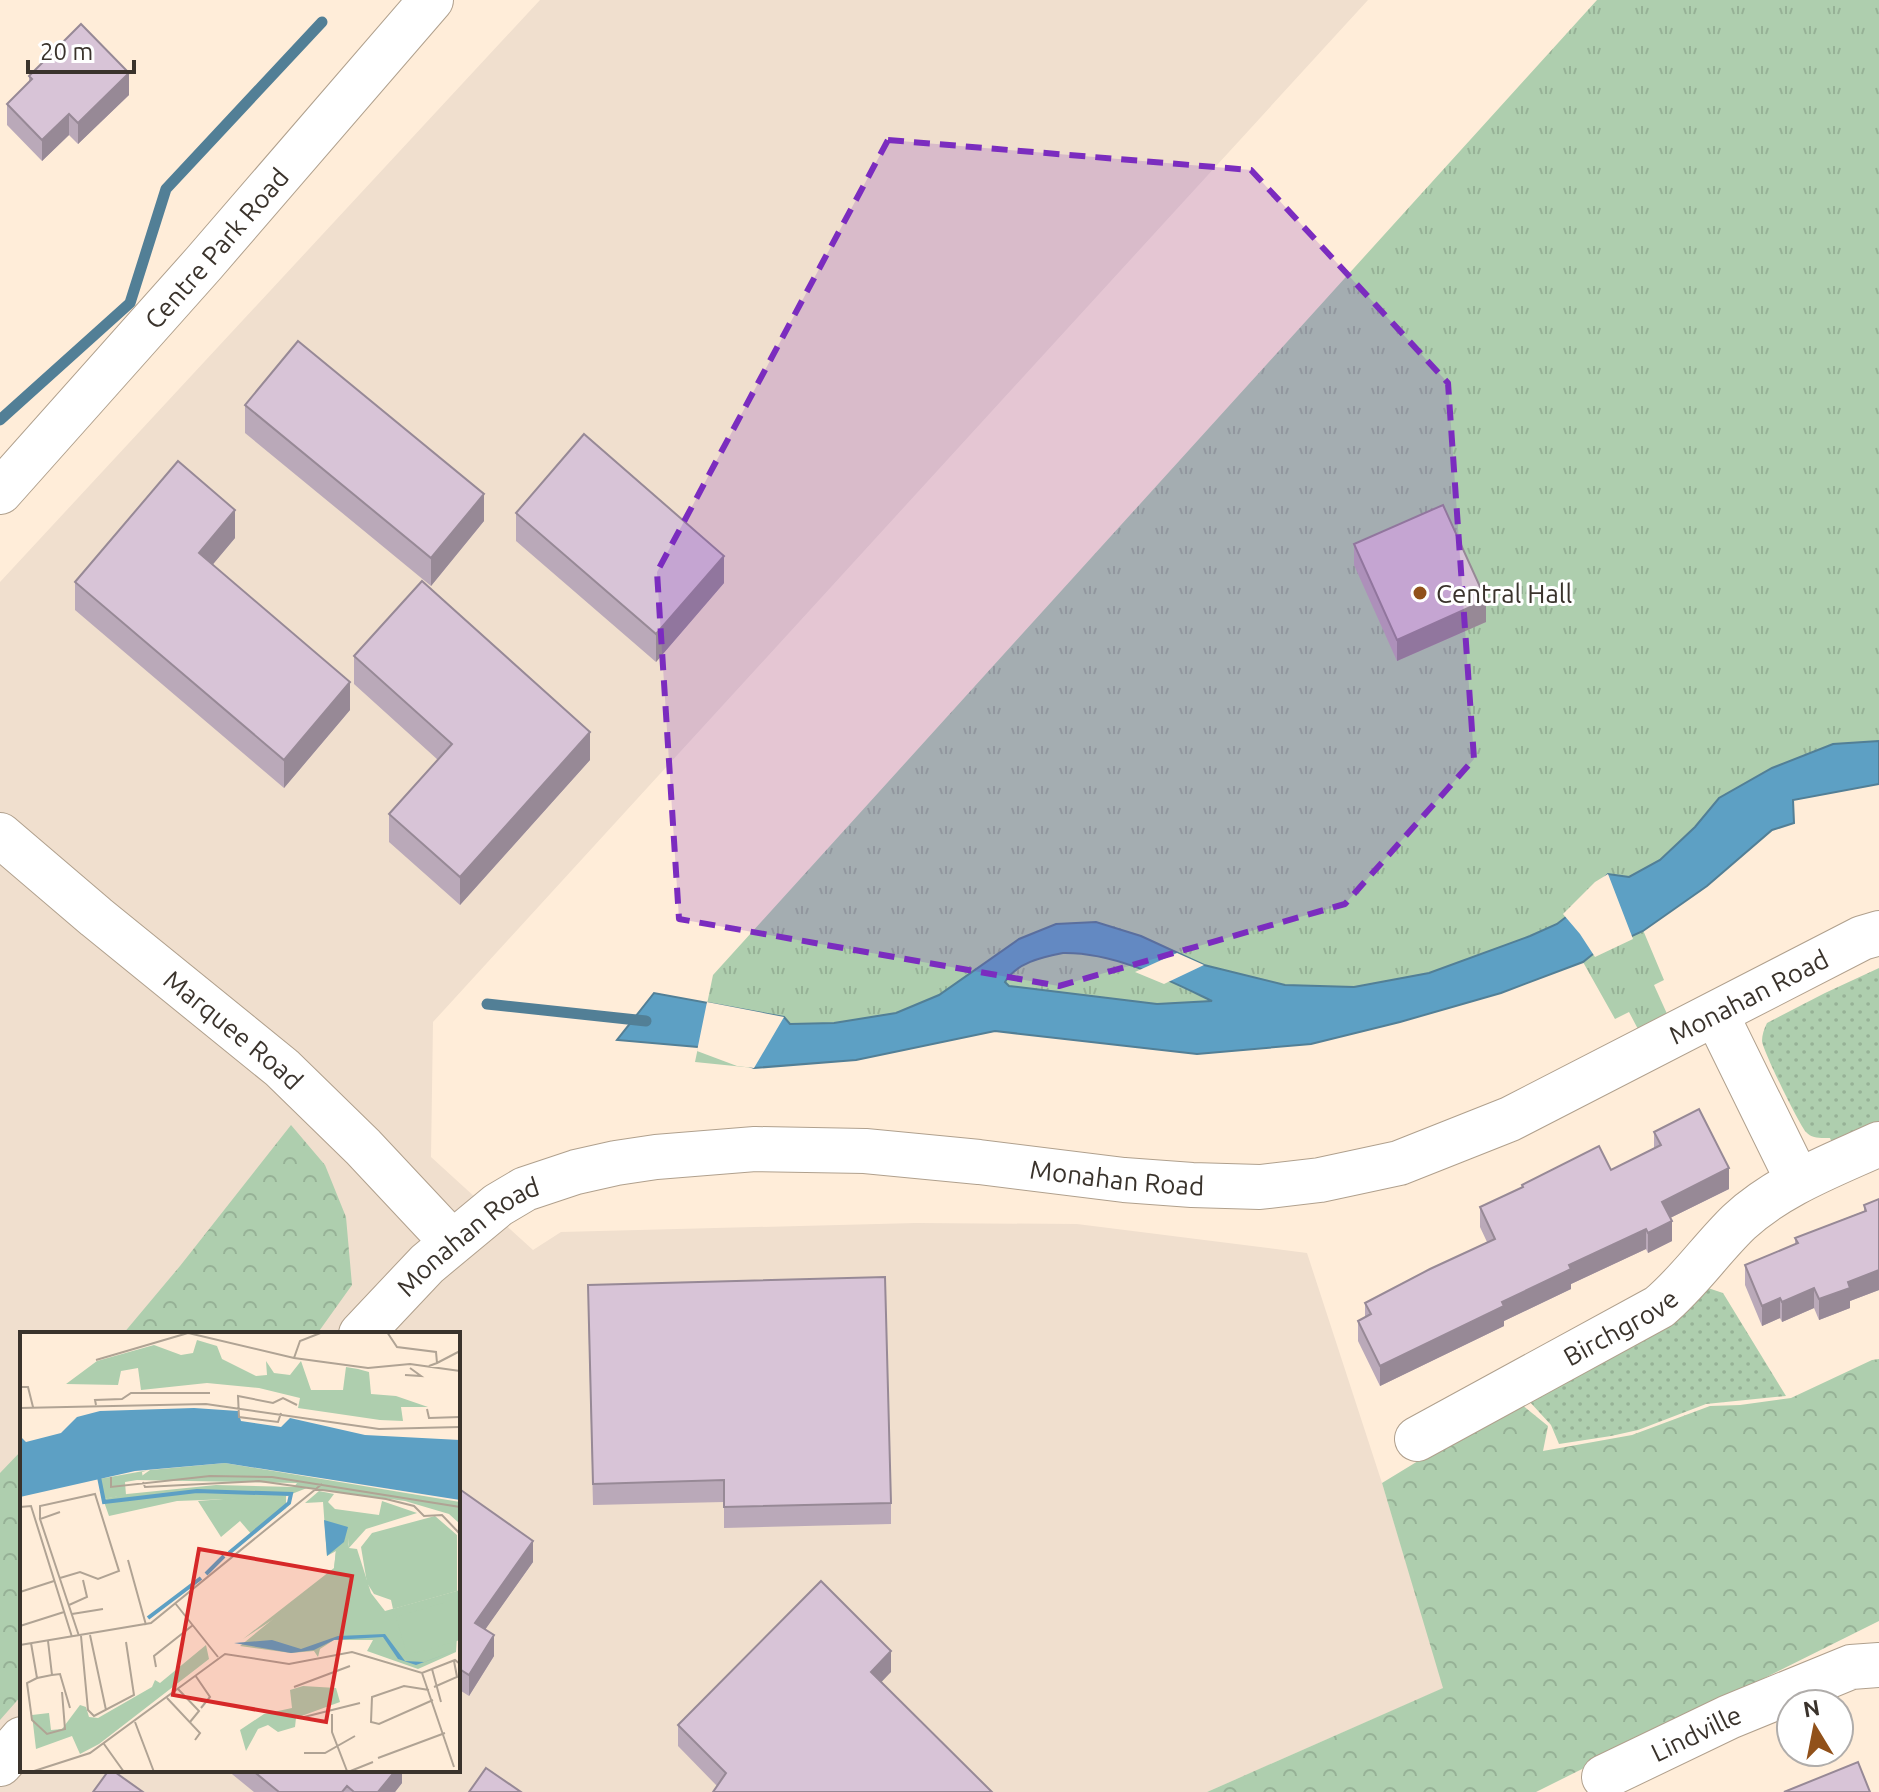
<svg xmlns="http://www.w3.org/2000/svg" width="1879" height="1792" viewBox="0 0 1879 1792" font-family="Ubuntu,sans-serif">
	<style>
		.industrial { fill: #f0dfce; fill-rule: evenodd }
		.grass { fill: url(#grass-dots) }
		.forest { fill: url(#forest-crowns) }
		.park { fill: url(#park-tufts) }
		.water { fill: #5da0c4; stroke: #527f96; stroke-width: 2; fill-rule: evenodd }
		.pier { fill: #ffedd9 }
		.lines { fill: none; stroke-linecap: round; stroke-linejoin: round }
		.stream { stroke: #527f96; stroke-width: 11 }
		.minor-casing { stroke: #b0a08d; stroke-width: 46 }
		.minor { stroke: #fff; stroke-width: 44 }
		.wall { fill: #baa9b9 }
		.shaded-wall { fill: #978996 }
		.building { fill: #d8c4d7; stroke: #978996; stroke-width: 2 }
		.marked { fill: #7b2cbf; fill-opacity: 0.2; stroke: #7b2cbf; stroke-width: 6; stroke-dasharray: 16 10; stroke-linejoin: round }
		.poi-dot { fill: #91511a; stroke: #fff; stroke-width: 3 }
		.labels { text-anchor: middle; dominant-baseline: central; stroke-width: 6; stroke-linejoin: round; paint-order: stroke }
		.street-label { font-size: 26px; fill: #3a332c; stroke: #fff }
		.poi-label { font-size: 26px; fill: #3a332c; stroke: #fff; text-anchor: start }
		.inset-river { fill: none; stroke: #5da0c4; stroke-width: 4 }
		.inset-road { fill: none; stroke: #b0a394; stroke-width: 2 }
		.view { fill: #d62828; fill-opacity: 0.15; stroke: #d62828; stroke-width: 4 }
		.inset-edge { fill: none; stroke: #3a332c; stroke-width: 4 }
	</style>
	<defs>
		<pattern id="grass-dots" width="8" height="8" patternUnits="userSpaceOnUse" patternTransform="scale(2)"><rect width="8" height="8" fill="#aeceae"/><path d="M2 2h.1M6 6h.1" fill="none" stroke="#96b196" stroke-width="1.8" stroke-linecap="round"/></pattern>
		<pattern id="forest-crowns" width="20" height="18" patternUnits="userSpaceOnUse" patternTransform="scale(2)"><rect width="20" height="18" fill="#aeceae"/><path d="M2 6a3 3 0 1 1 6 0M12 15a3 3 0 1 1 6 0" fill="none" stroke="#96b196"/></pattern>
		<pattern id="park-tufts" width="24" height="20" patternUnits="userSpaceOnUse" patternTransform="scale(2)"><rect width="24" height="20" fill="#aeceae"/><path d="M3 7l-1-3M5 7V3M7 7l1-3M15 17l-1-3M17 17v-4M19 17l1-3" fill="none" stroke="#96b196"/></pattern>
	</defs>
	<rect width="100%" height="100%" fill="#ffedd9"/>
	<path class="industrial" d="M 540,0 L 1368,0 L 433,1022 L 431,1157 L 533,1250 L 561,1232 L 916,1223 L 1077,1224 L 1307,1253 L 1382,1483 L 1444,1688 L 1207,1792 L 0,1792 L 0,582 ZM 22,1334 L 458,1334 L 458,1770 L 22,1770 Z"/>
	<path class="grass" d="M 1879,968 L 1879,1127 L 1834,1148 L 1830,1138 C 1821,1138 1812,1139 1806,1132 C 1799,1124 1763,1051 1762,1041 C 1762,1035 1764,1029 1767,1023 L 1825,993 Z
		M 1708,1288 L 1723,1293 L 1786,1396 L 1706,1404 L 1638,1430 L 1611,1436 L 1559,1444 L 1551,1425 L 1529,1401 Z"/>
	<path class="forest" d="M 291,1125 L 325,1165 L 346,1217 L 352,1285 L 317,1334 L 123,1334 L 180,1266 Z
		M 1879,1359 L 1879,1621 L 1536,1792 L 1207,1792 L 1443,1688 L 1382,1483 L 1441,1447 L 1522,1405 L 1548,1426 L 1543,1451 L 1632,1435 L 1710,1406 L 1740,1405 L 1791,1398 L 1872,1360 Z
		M 22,1450 L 22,1695 L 0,1720 L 0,1473 Z"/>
	<path class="park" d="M 1597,0 L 1879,0 L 1879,784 L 1793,800 L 1794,823 L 1772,830 L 1707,886 L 1643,930 L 1664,980 L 1654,985 L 1668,1016 L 1639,1031 L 1629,1012 L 1615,1019 L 1583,962 L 1501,993 L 1400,1022 L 1311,1044 L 1197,1054 L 995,1031 L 856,1060 L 754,1068 L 695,1062 L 713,975 Z"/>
	<path class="water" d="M 1879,741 L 1879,784 L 1793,800 L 1794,823 L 1772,830 L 1707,886 L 1643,931 L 1593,954 L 1583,962 L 1501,993 L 1400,1022 L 1311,1044 L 1197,1054 L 995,1031 L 856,1060 L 754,1068 L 698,1047 L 617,1040 L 654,993 L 784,1017 L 790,1024 L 834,1023 L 896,1013 L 939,995 L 1019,939 L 1056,924 L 1096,922 L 1141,936 L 1204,965 L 1285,985 L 1354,987 L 1429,973 L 1530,936 L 1557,924 L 1566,917 L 1608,874 L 1629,877 L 1660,860 L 1695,827 L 1719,798 L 1772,768 L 1833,744 ZM 1063,953 C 1114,952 1166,979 1212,1001 L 1157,1004 L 1009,986 L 1005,982 C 1016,963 1042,957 1063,953 Z"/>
	<path class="pier" d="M 1608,874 L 1633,939 L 1595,957 L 1580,934 L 1563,914 L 1595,882 Z
		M 1177,953 L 1204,965 L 1164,984 L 1135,972 Z
		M 707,1002 L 784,1017 L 754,1068 L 737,1066 L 697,1051 Z"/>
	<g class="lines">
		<path class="stream" d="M 0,420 L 130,303 L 166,189 L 322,22
			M 487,1004 L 646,1021"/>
		<g class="minor-casing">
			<g id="minor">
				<path id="s1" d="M 0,492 L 204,263 L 431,0"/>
				<path id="s2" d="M 0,835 L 96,917 L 282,1068 L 363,1147 L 452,1242"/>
				<path d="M 1716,1014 L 1798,1181"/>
				<path id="s3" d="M 361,1334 L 427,1264 L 498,1205 L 525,1189 L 576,1172 L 616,1163 L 656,1157 L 755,1149 L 865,1151 L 979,1162 L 1124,1180 L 1192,1185 L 1260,1187 L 1320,1180 L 1399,1163 L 1510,1119 L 1862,938 L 1879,933"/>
				<path id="s4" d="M 1417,1439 L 1659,1307 C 1689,1282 1711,1249 1739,1222 C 1779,1185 1831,1166 1879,1144"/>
				<path d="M 0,1764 L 22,1739"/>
				<path id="s5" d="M 1604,1777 L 1729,1717 L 1851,1667 L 1879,1665"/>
			</g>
		</g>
		<use href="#minor" class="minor"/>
	</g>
	<path class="wall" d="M 29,76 L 129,95 L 78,144 L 69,135 L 42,161 L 7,125 L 7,104 L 29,83 Z
		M 245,405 L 484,521 L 431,586 L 245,433 Z
		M 516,513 L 724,583 L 656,662 L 516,541 Z
		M 235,538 L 212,565 L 350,710 L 284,788 L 75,610 L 75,582 Z
		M 1354,544 L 1486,622 L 1397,661 L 1354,565 Z
		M 354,656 L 590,760 L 460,905 L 389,842 L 389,814 L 438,760 L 354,684 Z
		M 1654,1132 L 1729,1189 L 1670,1218 L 1672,1241 L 1648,1253 L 1646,1249 L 1571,1284 L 1571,1289 L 1504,1321 L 1504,1326 L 1380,1386 L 1358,1341 L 1358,1321 L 1365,1317 L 1365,1303 L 1487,1242 L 1480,1227 L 1480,1207 L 1522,1188 L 1522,1185 L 1611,1170 L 1654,1148 Z
		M 1879,1199 L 1879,1290 L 1850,1301 L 1850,1308 L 1819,1320 L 1814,1308 L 1782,1322 L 1780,1318 L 1762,1326 L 1745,1285 L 1745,1265 L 1795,1244 L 1795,1238 L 1864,1211 L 1864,1205 Z
		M 588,1306 L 891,1503 L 891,1524 L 724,1528 L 724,1502 L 593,1505 Z
		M 458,1488 L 533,1562 L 485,1629 L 494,1656 L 469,1696 L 458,1689 Z
		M 891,1672 L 717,1786 L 678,1746 L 678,1725 Z
		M 227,1770 L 402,1770 L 402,1783 L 395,1792 L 254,1792 Z"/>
	<path class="shaded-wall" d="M 129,73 L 129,95 L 78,144 L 78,123 Z
		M 69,114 L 69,135 L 42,161 L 42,140 Z
		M 484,494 L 484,521 L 431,586 L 431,558 Z
		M 235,510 L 235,538 L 199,581 L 199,553 Z
		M 724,556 L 724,583 L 656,662 L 656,634 Z
		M 1486,600 L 1486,622 L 1397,661 L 1397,640 Z
		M 350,682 L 350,710 L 284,788 L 284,760 Z
		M 590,732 L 590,760 L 460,905 L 460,877 Z
		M 1729,1168 L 1729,1189 L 1662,1222 L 1662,1202 Z
		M 1672,1221 L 1672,1241 L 1648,1253 L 1648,1233 Z
		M 1646,1229 L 1646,1249 L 1571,1284 L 1571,1289 L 1504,1321 L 1504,1326 L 1380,1386 L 1380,1366 L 1569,1265 Z
		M 1879,1270 L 1879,1290 L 1850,1301 L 1850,1308 L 1819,1320 L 1819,1299 L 1848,1282 Z
		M 1814,1288 L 1814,1308 L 1782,1322 L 1782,1302 Z
		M 1780,1298 L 1780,1318 L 1762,1326 L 1762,1306 Z
		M 533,1541 L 533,1562 L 475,1644 L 475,1623 Z
		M 494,1635 L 494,1656 L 469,1696 L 469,1675 Z
		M 891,1651 L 891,1672 L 871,1693 L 871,1672 Z
		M 396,1770 L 402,1770 L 402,1783 L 395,1792 L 378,1792 Z"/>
	<path class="building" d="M 81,24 L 129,73 L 78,123 L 69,114 L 42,140 L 7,104 L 32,79 L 29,76 Z
		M 298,341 L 484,494 L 431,558 L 245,405 Z
		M 584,434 L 724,556 L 656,634 L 516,513 Z
		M 178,461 L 235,510 L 199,553 L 350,682 L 284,760 L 75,582 Z
		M 1443,505 L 1486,600 L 1397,640 L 1354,544 Z
		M 422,581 L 590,732 L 460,877 L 389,814 L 452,744 L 354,656 Z
		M 1699,1109 L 1729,1168 L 1662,1202 L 1672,1221 L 1648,1233 L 1646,1229 L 1569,1265 L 1571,1269 L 1502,1302 L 1504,1306 L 1380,1366 L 1358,1321 L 1371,1314 L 1365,1303 L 1430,1269 L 1495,1239 L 1480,1207 L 1523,1187 L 1522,1185 L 1599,1146 L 1611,1170 L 1661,1145 L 1654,1132 Z
		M 1879,1199 L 1879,1270 L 1848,1282 L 1850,1288 L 1819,1299 L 1814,1288 L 1782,1302 L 1780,1298 L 1762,1306 L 1745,1265 L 1798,1243 L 1795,1238 L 1866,1211 L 1864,1205 Z
		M 885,1277 L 891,1503 L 724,1507 L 724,1480 L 593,1484 L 588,1285 Z
		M 458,1488 L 533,1541 L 475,1623 L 494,1635 L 469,1675 L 458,1668 Z
		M 821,1581 L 891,1651 L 871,1672 L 992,1792 L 713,1792 L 726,1773 L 678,1725 Z
		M 1858,1762 L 1870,1792 L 1784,1792 Z
		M 486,1768 L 521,1792 L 469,1792 Z
		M 109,1770 L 112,1770 L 143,1792 L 93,1792 Z
		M 252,1770 L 396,1770 L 378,1792 L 354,1792 L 347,1786 L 342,1792 L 279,1792 Z"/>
	<path class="marked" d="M 888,140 L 1251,170 L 1448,383 L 1474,759 L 1345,904 L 1059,986 L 679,919 L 657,572 Z"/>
	<circle class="poi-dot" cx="1420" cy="593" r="8"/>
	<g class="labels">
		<g class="street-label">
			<text stroke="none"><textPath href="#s1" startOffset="326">Centre Park Road</textPath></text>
			<text stroke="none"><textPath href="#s3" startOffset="1490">Monahan Road</textPath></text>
			<text stroke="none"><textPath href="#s2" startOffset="304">Marquee Road</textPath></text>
			<text stroke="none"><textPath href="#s3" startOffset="818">Monahan Road</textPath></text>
			<text stroke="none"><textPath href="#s3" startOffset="146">Monahan Road</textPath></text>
			<text stroke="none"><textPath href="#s4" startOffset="232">Birchgrove</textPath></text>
			<text stroke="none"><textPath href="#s5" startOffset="102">Lindville</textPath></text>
		</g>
		<g class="poi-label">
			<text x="1436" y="593">Central Hall</text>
		</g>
	</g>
	<g transform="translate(20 1332)">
		<rect width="440" height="440" fill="#ffedd9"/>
		<path d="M 299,159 L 314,162 L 308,170 L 315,177 L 359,183 L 362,169 L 397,181 L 346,197 L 328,217 L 329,206 L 327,220 L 306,253 L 223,307 L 314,236 L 316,219 L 307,224 L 303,170 L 285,171 ZM 266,162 L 266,176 L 232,203 L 220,189 L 201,205 L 178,169 Z" fill="#aeceae"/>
		<path d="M 177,8 L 197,14 L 202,27 L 236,44 L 247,43 L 246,29 L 254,41 L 270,43 L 281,29 L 291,58 L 323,58 L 326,35 L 338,37 L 349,40 L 351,62 L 376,64 L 408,75 L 381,75 L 383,89 L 360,88 L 278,76 L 280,66 L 239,56 L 187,51 L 121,58 L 118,36 L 101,39 L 98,53 L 46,52 L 77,29 L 134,13 L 161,23 L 173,21 ZM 186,313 L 189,327 L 79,412 L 60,422 L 52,404 L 16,417 L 12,383 L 29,381 L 31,398 L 42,397 L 60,373 L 66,375 L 69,385 L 78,386 L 132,355 L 135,348 L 140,351 ZM 283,354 L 316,356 L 320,370 L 276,386 L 275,395 L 258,400 L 248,393 L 238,397 L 226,419 L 220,398 L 244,382 L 272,376 L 270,358 Z" fill="#aeceae"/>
		<path d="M 205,131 L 440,170 L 440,192 L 429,182 L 385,169 L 287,156 L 264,165 L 157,169 L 89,184 L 83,167 L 107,162 L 196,153 L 274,155 L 277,151 L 116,148 L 130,138 ZM 326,205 L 329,216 L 337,217 L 351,261 L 365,279 L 440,258 L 436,320 L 398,337 L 347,319 L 353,308 L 314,308 L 300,317 L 298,325 L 294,319 L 271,321 L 220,314 L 314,237 L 316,217 Z" fill="#aeceae"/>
		<path d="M 129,138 L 122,140 L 123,147 L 105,150 L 106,163 L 83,167 L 79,147 ZM 415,184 L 437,203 L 437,259 L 373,277 L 371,268 L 354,262 L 347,251 L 341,215 L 352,201 ZM 437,267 L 440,308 L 387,323 L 376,285 Z" fill="#aeceae"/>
		<path d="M 174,76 L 218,79 L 221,89 L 261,95 L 270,86 L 345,103 L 440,108 L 440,168 L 205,131 L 115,139 L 0,165 L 0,104 L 6,110 L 41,101 L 57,85 L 80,79 ZM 304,188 L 328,195 L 324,210 L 307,224 ZM 365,302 L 385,329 L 404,330 L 440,317 L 396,333 L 378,327 L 363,305 L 314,308 L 294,318 L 271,321 L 214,311 L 252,308 L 281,317 L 318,304 Z" fill="#5da0c4"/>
		<path class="inset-river" d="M 79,145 L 84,170 L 177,159 L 271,162 L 269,171 L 209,221M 186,242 L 204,224M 128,286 L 181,246"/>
		<path class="inset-road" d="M 164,0 L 274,26 L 348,36 L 390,32 L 440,39M 367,0 L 377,15 L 416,20 L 417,31 L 409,34M 274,26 L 280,9 L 303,0M 76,28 L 168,1M 417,31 L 440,19M 385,43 L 401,44 L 390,36M 0,55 L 8,55 L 13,75M 76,73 L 75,68 L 102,67 L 111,61 L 190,61M 0,76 L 186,72 L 359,97 L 440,95M 407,77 L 409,86 L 440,85M 261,81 L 258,90 L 219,85 L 218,64 L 253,71 L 263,66 L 277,73M 91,145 L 91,155 L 190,144 L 252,145 L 440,175M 123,150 L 125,155 L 239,149 L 366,167 L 394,174 L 404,184 L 422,183 L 440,202M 0,175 L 11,174 L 52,305M 40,180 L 20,187 L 59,304M 20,187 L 20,174 L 75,162 L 99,239 L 78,247 L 60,240 L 40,246M 108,228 L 126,293M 0,260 L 34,249M 155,271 L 198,325M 49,273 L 67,265 L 63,248M 52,282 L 83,277M 0,294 L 44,280M 70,303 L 86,378M 61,304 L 68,378 L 74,384 L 114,363 L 106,310M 11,311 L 17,346 L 32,343 L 28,309M 0,313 L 131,291 L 302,152M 136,335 L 134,324 L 173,293M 412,337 L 421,370M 402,341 L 434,435M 32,343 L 40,342 L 50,376M 175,343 L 190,365 L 181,376M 17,346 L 7,351 L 12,388 L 27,402 L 45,397 L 42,360M 274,355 L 330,334M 414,355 L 437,345 L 434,329M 158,357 L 179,379 L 170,390M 409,358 L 384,354 L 352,365 L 351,390 L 359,392 L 413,368M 147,366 L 180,401 L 175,408M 312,382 L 312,400 L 327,439M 284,385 L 340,371M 115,390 L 134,440M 84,412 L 104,440M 284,421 L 305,421 L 335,404M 358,426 L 425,401M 11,440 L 70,421 L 205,322 L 269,332 L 332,320 L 402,341 L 435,328 L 440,332M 328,440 L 353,430"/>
		<path class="view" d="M 179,217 L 332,244 L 306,390 L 153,363 Z"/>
		<rect width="440" height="440" class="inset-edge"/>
	</g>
	<g transform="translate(1815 1728) rotate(350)"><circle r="38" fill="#ffffff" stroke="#b0adab" stroke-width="2"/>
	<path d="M0-6L14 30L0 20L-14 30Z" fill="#91511a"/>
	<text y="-12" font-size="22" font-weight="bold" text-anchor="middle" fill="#3a332c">N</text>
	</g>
	<path d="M28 60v12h106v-12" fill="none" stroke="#3a332c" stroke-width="4"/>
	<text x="40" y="60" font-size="24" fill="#3a332c" stroke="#ffffff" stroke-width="6" paint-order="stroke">20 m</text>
</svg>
